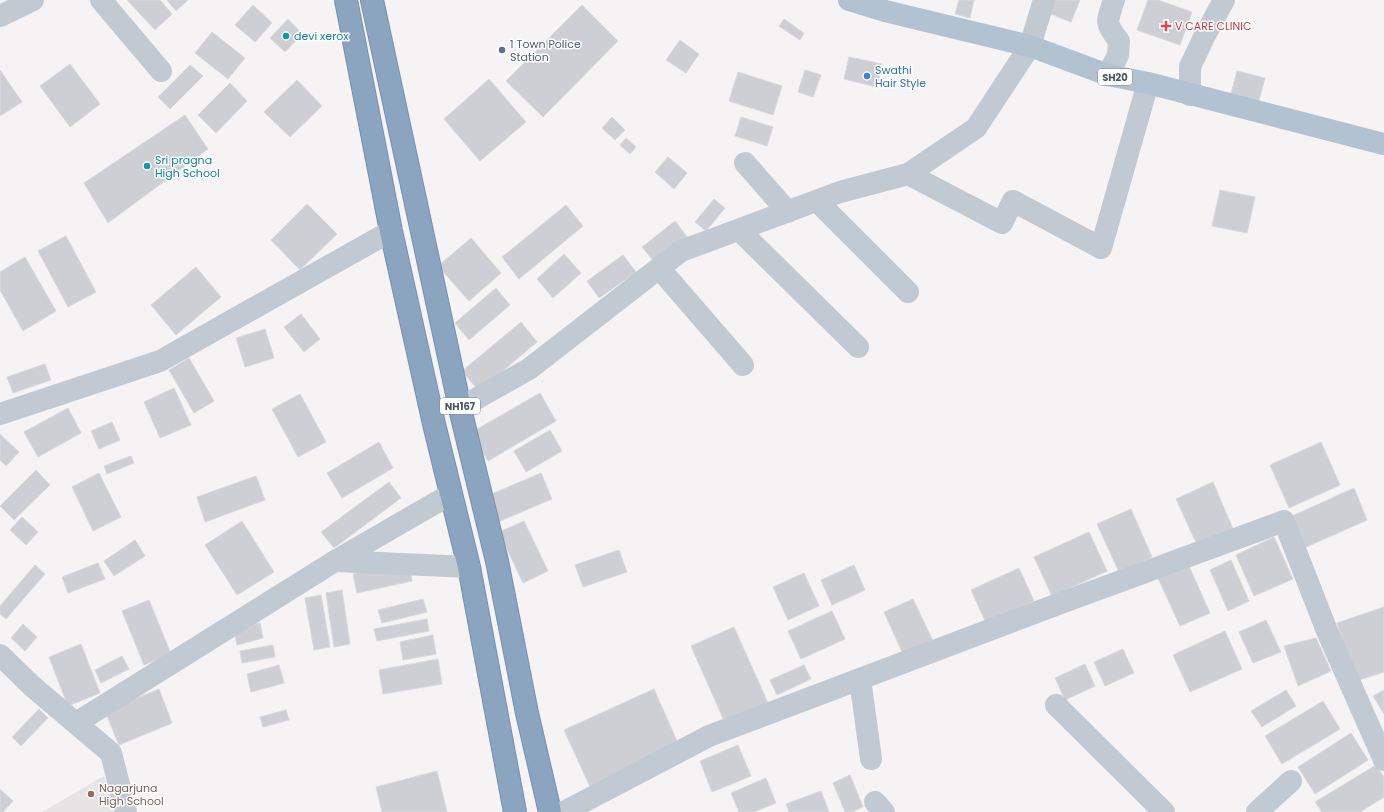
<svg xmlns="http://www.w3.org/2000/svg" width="1384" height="812" viewBox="0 0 1384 812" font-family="Poppins,sans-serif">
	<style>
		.education { fill: #e6e4e5 }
		.building { fill: #cdcfd5; stroke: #d7d9de }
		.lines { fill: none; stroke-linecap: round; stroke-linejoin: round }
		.highway-casing { stroke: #7690ad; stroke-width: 24 }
		.minor { stroke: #c1cad2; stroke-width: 22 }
		.major { stroke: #b3c2d1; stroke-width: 22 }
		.highway { stroke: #8ba5c1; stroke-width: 22 }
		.health-dot { fill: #e0444e; stroke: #fff; stroke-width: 1.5 }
		.culture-dot { fill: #0f9aa8; stroke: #fff; stroke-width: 1.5 }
		.service-dot { fill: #5c6f8a; stroke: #fff; stroke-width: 1.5 }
		.shop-dot { fill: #3f7fe0; stroke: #fff; stroke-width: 1.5 }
		.education-dot { fill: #8d6e63; stroke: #fff; stroke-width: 1.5 }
		.labels { text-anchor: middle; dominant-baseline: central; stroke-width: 3; stroke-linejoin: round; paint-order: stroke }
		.shield { fill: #fff; stroke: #808990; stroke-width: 1 }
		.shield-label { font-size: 10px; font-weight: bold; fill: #4a5661 }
		.health-label { font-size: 11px; fill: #be3a42; stroke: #fff; text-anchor: start }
		.culture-label { font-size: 11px; fill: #0d838f; stroke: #fff; text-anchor: start }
		.service-label { font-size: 11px; fill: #4e5e75; stroke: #fff; text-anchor: start }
		.shop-label { font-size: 11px; fill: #366cbe; stroke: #fff; text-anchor: start }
		.education-label { font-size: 11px; fill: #785e54; stroke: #fff; text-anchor: start }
	</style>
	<rect width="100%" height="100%" fill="#f5f3f3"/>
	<path class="education" d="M 104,776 L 115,812 L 42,812 Z"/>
	<path class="building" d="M 127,0 L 160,0 L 172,14 L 155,30 Z
		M 167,0 L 188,0 L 176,11 Z
		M 959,0 L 974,0 L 970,18 L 955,14 Z
		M 1048,0 L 1080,0 L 1071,22 L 1043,11 Z
		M 1148,0 L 1158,0 L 1192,12 L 1180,45 L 1137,30 Z
		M 253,5 L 272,23 L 255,42 L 235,25 Z
		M 582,5 L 618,41 L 543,117 L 506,81 Z
		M 288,19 L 302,34 L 285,52 L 270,38 Z
		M 784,19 L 804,33 L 800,40 L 779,26 Z
		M 212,32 L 245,58 L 228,79 L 195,53 Z
		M 680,40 L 699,54 L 686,73 L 666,60 Z
		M 849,57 L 882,64 L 877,87 L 844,79 Z
		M 70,64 L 100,104 L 70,127 L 40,86 Z
		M 190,65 L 203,76 L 170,109 L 158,97 Z
		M 0,70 L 22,102 L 0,116 Z
		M 805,70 L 821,75 L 813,97 L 798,92 Z
		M 1237,71 L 1265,78 L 1258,104 L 1230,97 Z
		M 738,72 L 782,86 L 773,115 L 729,101 Z
		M 489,79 L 526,122 L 480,161 L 444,119 Z
		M 297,80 L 322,106 L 290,137 L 264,112 Z
		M 230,83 L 247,101 L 216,133 L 198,115 Z
		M 185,115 L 208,149 L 108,223 L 84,183 Z
		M 612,117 L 625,130 L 615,140 L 602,128 Z
		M 741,117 L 773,127 L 767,146 L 735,136 Z
		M 626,138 L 636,147 L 630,154 L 620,145 Z
		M 668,157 L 687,173 L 674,189 L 655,172 Z
		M 1220,190 L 1255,197 L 1247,233 L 1212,226 Z
		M 714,199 L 725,208 L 706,231 L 695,222 Z
		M 307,204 L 337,234 L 300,270 L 271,240 Z
		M 566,205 L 583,226 L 519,279 L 502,257 Z
		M 675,221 L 688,238 L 656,264 L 642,247 Z
		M 66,236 L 96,292 L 68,307 L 38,251 Z
		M 471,238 L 501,273 L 469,301 L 438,266 Z
		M 564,254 L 581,273 L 553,298 L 537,279 Z
		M 623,255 L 636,272 L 599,298 L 587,281 Z
		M 25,257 L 56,311 L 23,331 L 0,290 L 0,272 Z
		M 196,267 L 221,297 L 176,335 L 151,305 Z
		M 496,288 L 510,305 L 469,340 L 455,323 Z
		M 301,314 L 320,339 L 304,352 L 284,327 Z
		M 521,322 L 537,342 L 479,391 L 462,371 Z
		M 265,329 L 274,358 L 245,367 L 236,338 Z
		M 189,358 L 214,401 L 194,413 L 169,370 Z
		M 45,364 L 51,380 L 13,393 L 7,377 Z
		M 174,388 L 191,425 L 160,438 L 144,402 Z
		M 540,393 L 556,421 L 488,461 L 472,432 Z
		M 300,394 L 326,442 L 298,457 L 272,409 Z
		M 68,408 L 81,433 L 38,457 L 24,432 Z
		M 112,422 L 120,440 L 99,449 L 91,431 Z
		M 550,430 L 562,451 L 526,472 L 514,451 Z
		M 0,434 L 19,452 L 6,466 L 0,460 Z
		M 379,442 L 393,468 L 342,498 L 327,473 Z
		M 1321,442 L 1340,485 L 1289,508 L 1270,465 Z
		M 131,456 L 134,463 L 107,474 L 104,466 Z
		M 36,470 L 50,485 L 14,520 L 0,506 Z
		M 99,473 L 121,517 L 93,531 L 72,487 Z
		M 541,473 L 552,499 L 498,522 L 487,496 Z
		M 256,476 L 265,500 L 205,522 L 197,497 Z
		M 389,482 L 401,498 L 334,548 L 321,532 Z
		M 1213,482 L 1233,529 L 1197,545 L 1176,499 Z
		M 1354,488 L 1367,520 L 1304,548 L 1290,517 Z
		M 1131,509 L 1152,557 L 1119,572 L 1097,524 Z
		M 22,517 L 38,532 L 26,545 L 10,530 Z
		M 242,521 L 274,572 L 237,595 L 205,545 Z
		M 524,521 L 548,571 L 523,583 L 499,532 Z
		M 1089,532 L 1107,571 L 1052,596 L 1034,557 Z
		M 1274,537 L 1293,579 L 1254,596 L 1236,555 Z
		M 135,540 L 145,556 L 114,576 L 104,561 Z
		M 619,550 L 627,572 L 583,587 L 575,565 Z
		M 1231,560 L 1249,601 L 1228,611 L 1210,570 Z
		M 409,562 L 412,581 L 357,593 L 353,574 Z
		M 98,563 L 105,579 L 68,593 L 62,577 Z
		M 1188,564 L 1210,613 L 1180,626 L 1158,578 Z
		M 35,565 L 45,574 L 6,619 L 0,614 L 0,606 Z
		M 854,565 L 865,590 L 832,605 L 821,580 Z
		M 1019,568 L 1034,601 L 986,623 L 971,590 Z
		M 804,573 L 819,606 L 788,620 L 773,587 Z
		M 342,590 L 350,644 L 334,647 L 326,593 Z
		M 321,595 L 330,647 L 314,650 L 305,598 Z
		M 423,599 L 427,612 L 382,623 L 378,610 Z
		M 913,599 L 933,641 L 903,654 L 884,612 Z
		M 149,600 L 171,654 L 144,665 L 122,611 Z
		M 1384,607 L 1384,672 L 1356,681 L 1337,623 Z
		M 832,611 L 845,639 L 801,659 L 788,631 Z
		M 427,619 L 429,631 L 377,641 L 374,629 Z
		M 1266,620 L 1281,652 L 1253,663 L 1239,632 Z
		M 260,623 L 263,638 L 237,645 L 234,630 Z
		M 23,624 L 37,637 L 25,651 L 11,638 Z
		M 734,627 L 768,703 L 725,723 L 691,646 Z
		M 1225,631 L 1242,669 L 1190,692 L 1173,655 Z
		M 433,635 L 436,654 L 403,660 L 400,642 Z
		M 1316,638 L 1331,671 L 1298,686 L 1284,646 Z
		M 81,644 L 100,693 L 68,706 L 49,657 Z
		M 273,645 L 275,657 L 242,663 L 240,651 Z
		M 1123,649 L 1134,673 L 1105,686 L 1094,662 Z
		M 122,656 L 129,669 L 101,683 L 95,670 Z
		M 438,659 L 442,684 L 383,694 L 379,670 Z
		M 1085,664 L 1095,686 L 1065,700 L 1055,678 Z
		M 279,665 L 284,683 L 251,692 L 247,674 Z
		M 804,665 L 811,679 L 777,695 L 770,680 Z
		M 159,689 L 172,723 L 119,745 L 105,711 Z
		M 654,689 L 680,748 L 591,789 L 564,730 Z
		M 1286,690 L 1296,706 L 1262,727 L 1251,711 Z
		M 1384,690 L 1384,714 L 1373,696 Z
		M 1323,701 L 1340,729 L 1282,764 L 1265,736 Z
		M 39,709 L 48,718 L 21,746 L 12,737 Z
		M 286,710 L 289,720 L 263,727 L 260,717 Z
		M 1351,733 L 1368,760 L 1315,794 L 1298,767 Z
		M 738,745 L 751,776 L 712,792 L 700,761 Z
		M 1376,765 L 1384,777 L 1384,797 L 1360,812 L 1322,812 L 1315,802 Z
		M 437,771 L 447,812 L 382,812 L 376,787 Z
		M 850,775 L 863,807 L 852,812 L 845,812 L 833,783 Z
		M 766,778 L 776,803 L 754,812 L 739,812 L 731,793 Z
		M 0,789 L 13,801 L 3,812 L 0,812 Z
		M 821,791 L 829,812 L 789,812 L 786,804 Z"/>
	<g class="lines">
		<g class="highway-casing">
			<path id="highway" d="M 346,0 L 391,231 L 434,424 L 469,567 L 515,812
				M 372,0 L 462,417 L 497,561 L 527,713 L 550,812"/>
		</g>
		<path class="minor" d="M 101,0 L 161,71
			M 0,16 L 33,0
			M 1108,75 L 1118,55 L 1119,41 C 1104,22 1107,22 1114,0
			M 1190,95 L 1190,67 L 1204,37 L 1224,0
			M 745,163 L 788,212
			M 908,174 L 1002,223 L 1013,201 L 1101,248 L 1148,83
			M 817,201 L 908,292
			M 739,230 L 858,347
			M 659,268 L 743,365
			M 460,408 L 529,369 L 681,251 L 840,192 L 908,174 L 976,128 L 1030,46 L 1044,0
			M 0,414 L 160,361 L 391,231
			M 335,561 L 451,494
			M 0,655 L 32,686 L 111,753 L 126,812
			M 860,679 L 871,759
			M 1056,705 L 1164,812
			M 76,723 L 335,561 L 469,567
			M 875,802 L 884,812
			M 564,812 L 709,736 L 1061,603 L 1284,521 L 1327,631 L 1384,760
			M 1257,812 L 1291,781"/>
		<path class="major" d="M 849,0 L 885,11 L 1030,46 L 1108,75 L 1148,83 L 1384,144"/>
		<use href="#highway" class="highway"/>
	</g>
	<path class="health-dot" d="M1164 20h4v4h4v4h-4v4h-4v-4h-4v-4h4z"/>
	<g class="culture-dot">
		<circle cx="286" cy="36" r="4"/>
		<circle cx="147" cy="166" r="4"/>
	</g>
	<circle class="service-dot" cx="502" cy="50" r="4"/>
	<circle class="shop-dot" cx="867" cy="76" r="4"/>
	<circle class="education-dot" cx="91" cy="794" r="4"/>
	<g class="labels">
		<g class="shield">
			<rect x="1098" y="69" width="34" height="16" rx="3"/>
			<rect x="440" y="398" width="40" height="16" rx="3"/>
		</g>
		<g class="shield-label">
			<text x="1115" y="77">SH20</text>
			<text x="460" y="406">NH167</text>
		</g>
		<g class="health-label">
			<text x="1175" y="26">V CARE CLINIC</text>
		</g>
		<g class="culture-label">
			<text x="294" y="36">devi xerox</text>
			<text x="155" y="160">Sri pragna<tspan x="155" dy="13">High School</tspan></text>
		</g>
		<g class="service-label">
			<text x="510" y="44">1 Town Police<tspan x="510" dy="13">Station</tspan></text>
		</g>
		<g class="shop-label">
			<text x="875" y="70">Swathi<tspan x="875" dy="13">Hair Style</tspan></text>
		</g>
		<g class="education-label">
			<text x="99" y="788">Nagarjuna<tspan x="99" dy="13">High School</tspan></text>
		</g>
	</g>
</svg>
